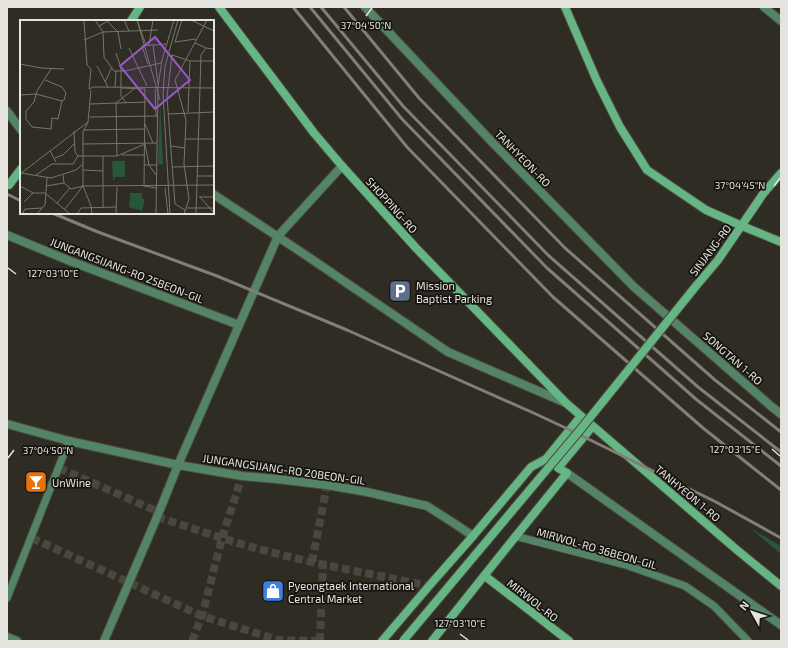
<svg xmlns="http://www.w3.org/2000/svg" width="788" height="648" viewBox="0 0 788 648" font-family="'Exo 2',sans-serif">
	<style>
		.green { fill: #28563b }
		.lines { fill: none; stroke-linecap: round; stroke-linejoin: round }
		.street-tunnel { stroke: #4a473f; stroke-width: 8; stroke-dasharray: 8 4; stroke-linecap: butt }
		.lane-casing { stroke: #4c4941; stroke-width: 9 }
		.street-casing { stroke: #4c4941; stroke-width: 10 }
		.secondary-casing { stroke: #4c4941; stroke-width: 10 }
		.lane { stroke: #538465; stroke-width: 7 }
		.street { stroke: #538465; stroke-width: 8 }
		.secondary { stroke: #66b685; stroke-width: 8 }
		.rail { stroke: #817f77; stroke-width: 3 }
		.secondary-bridge-casing { stroke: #4c4941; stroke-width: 10; stroke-linecap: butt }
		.secondary-bridge { stroke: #66b685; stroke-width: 8 }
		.ticks { fill: none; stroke: #e5e3dd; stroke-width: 1.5 }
		.labels { text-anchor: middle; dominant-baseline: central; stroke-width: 3.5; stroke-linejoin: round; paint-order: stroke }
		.street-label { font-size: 11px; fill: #e5e3dd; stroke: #161410 }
		.poi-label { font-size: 11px; fill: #e5e3dd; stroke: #161410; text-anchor: start }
		.inset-road { fill: none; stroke: #78756d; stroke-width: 1 }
		.view { fill: #965ac6; fill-opacity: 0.15; stroke: #965ac6; stroke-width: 2 }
		.inset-edge { fill: none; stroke: #e5e3dd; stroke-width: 2 }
		.ticks-label { font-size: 10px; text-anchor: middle; fill: #e5e3dd; stroke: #161410; stroke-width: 3.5; stroke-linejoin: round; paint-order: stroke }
	</style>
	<rect width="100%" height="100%" fill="#2f2c23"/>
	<path class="green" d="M 750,528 L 781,546 L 781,554 Z"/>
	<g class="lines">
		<path class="street-tunnel" d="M 59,468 L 159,512
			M 157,517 C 196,529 234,543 274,553 C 325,566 377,575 429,586
			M 32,538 L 202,616 L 278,640 L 320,641
			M 312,562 L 327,485
			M 192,641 L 202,616 L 222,538 L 242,476
			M 320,641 L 323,564"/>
		<g class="lane-casing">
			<path id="lane" d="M 515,536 L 626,565 L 685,586 L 714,606 L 748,641
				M 7,598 L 69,441"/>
		</g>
		<g class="street-casing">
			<path id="street" d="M 365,7 L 491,141 L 634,287 L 772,407 L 781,414
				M 764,7 L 781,21
				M 7,111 L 21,130
				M 213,194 L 304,254 L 448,352 L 566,403
				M 7,235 L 70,261 L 239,325
				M 7,424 L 69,441 L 178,465 L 242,476 L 276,479 L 327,485 L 367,492 L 427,506 L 455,524 L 473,536
				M 567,473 L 781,625
				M 7,637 L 17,641
				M 104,641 L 157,517 L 178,465 L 278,236 L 342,166"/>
		</g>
		<g class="secondary-casing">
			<path id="secondary" d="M 219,7 L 314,133 L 342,166 L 416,248 L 566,403 L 737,550 L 781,586
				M 565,7 L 597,81 L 620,127 L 647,170 L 706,210 L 742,226 L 781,242
				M 131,21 L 140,7
				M 7,184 L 9,185 L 21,169
				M 696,286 L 718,260 L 763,194 L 781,173
				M 485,576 L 569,641
				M 382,641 L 429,586 L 473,536 L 531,467 L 546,459 L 581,416
				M 432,641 C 477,585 521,529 567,473 L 558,468 L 592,427"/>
		</g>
		<use href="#lane" class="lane"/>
		<use href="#street" class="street"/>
		<use href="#secondary" class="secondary"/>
		<path class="rail" d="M 293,7 L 407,147 L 553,297 L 703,428 L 781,490
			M 310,7 L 402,119 L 547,268 L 697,400 L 781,466
			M 321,7 L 403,106 L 548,255 L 698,387 L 781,452
			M 344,7 L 419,98 L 565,248 L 715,380 L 781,432
			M 7,194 L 21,201
			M 52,213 L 98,232 L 217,276 L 347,330 L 430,367 L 538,415 L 570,430 L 716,502 L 781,538"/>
		<g class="secondary-bridge-casing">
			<path id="secondary-bridge" d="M 403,641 L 580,430 L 696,286"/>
		</g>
		<use href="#secondary-bridge" class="secondary-bridge"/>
	</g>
	<path class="ticks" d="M 366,16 L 372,8M 774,186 L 780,178M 8,268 L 16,274M 772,449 L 780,456M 8,458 L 14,450M 460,634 L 468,640"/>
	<defs>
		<g id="parking-square" transform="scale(1.15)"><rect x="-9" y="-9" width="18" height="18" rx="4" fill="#5c6f8a" stroke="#161410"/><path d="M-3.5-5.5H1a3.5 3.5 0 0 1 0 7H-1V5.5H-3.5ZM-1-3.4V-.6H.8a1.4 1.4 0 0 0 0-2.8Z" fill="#fff"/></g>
		<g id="bar-square" transform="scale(1.15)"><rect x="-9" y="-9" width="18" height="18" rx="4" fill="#e8710a" stroke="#161410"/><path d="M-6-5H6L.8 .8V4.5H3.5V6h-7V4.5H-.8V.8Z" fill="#fff"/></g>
		<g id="shop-square" transform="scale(1.15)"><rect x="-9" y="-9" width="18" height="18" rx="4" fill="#3f7fe0" stroke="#161410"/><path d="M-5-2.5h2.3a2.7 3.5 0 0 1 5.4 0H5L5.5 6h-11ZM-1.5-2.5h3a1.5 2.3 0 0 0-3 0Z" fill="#fff"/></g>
	</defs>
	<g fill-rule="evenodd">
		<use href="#parking-square" x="400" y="291"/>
		<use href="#bar-square" x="36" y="482"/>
		<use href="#shop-square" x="273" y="591"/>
	</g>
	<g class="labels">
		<g class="street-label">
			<text transform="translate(523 158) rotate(46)">TANHYEON-RO</text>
			<text transform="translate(392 205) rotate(48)">SHOPPING-RO</text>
			<text transform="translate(710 250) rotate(-53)">SINJANG-RO</text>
			<text transform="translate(127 270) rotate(21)">JUNGANGSIJANG-RO 25BEON-GIL</text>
			<text transform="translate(733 358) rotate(41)">SONGTAN 1-RO</text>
			<text transform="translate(284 469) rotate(8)">JUNGANGSIJANG-RO 20BEON-GIL</text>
			<text transform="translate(688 493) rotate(40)">TANHYEON 1-RO</text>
			<text transform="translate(597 548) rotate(16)">MIRWOL-RO 36BEON-GIL</text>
			<text transform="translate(533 600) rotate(38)">MIRWOL-RO</text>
		</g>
		<g class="poi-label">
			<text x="416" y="285">Mission<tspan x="416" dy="13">Baptist Parking</tspan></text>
			<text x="52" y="482">UnWine</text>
			<text x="288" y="585">Pyeongtaek International<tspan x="288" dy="13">Central Market</tspan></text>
		</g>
	</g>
	<g transform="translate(20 20)">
		<rect width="194" height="194" fill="#2f2c23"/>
		<path d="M 140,81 L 143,144 L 140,145 L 138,143 ZM 92,141 L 105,141 L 105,157 L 95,157 L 93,162 ZM 110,173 L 122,173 L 122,179 L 125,179 L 122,191 L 109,187 Z" fill="#28563b"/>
		<path class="inset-road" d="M 64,0 L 67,45 L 71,49 L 69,69 L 73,67 L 194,68M 75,0 L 83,12 L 84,37 L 94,51 L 105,51 L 141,43M 86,0 L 98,12 L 101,29M 104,0 L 109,11M 117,0 L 126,25M 117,0 L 140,80M 162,0 L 155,22 L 176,19M 171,0 L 194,11M 79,6 L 90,0M 64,20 L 83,12 L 138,10M 175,23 L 186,28 L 194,29M 129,25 L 133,0M 133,25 L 138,64M 109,28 L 127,66M 96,33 L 101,48 L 101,76 L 106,83M 170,41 L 194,41M 0,44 L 21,48 L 44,49M 128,44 L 122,26 L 146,24M 77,46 L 88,67M 25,60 L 42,67 L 46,73 L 44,80 L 42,81 L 38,99 L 32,98 L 31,109 L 12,107 L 6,99 L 6,91 L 14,82 L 17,71 L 31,49M 85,62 L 92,47M 95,67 L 96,51M 102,68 L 125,69M 125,69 L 124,166 L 136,168M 135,69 L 136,96M 0,75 L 16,74 L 42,81M 70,84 L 126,82M 168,92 L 170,41M 148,94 L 194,92M 70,97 L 138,96M 125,104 L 133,123M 64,110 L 125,109M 54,111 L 55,132 L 58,136M 165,119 L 194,119M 63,124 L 137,123M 151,126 L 165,128M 30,131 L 36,142M 102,135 L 124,135M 58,136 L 97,136 L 125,124 L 129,145 L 136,155M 83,136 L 83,187M 97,136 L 96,83 L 114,69M 35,138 L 43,135 L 55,123M 124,145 L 137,145M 152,147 L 194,146M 63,150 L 83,151M 1,153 L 31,158 L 56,150 L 63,144M 0,154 L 68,102 L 71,70M 16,155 L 32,144 L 53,144 L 58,136M 43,155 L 44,163 L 51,169 L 63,166 L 194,165M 178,156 L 194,156M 0,166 L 13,173 L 25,173 L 50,194M 26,166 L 44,163M 63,166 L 71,186 L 72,194M 145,168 L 148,194M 179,177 L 194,177M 180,177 L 194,193M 4,182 L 13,173M 37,183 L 50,168M 22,188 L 25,185 L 27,158M 167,188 L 194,188M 45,189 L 63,166 L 63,112 L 68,102M 165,190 L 155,184 L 147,77 L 152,35 L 170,41M 2,194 L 5,189 L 22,188 L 17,194M 57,194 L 61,188 L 96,187M 96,194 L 97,167M 136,194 L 138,66 L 142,40 L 154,0M 150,194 L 143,74 L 145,46 L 158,0M 164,194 L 169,179 L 164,144 L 166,100 L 155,60 L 187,0M 176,194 L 181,35 L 186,28"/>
		<path class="view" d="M 135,17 L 170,60 L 135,89 L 100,46 Z"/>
		<rect width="194" height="194" class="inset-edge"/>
	</g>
	<g class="ticks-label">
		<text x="366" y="29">37°04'50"N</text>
		<text x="740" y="189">37°04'45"N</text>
		<text x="53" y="277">127°03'10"E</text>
		<text x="735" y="453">127°03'15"E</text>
		<text x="48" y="454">37°04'50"N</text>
		<text x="460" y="627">127°03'10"E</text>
	</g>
	<rect width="788" height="648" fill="none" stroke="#e5e3dd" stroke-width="16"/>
	<g transform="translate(752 612) rotate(309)" stroke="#161410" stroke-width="3" paint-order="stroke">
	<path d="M0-3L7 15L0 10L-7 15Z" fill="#e5e3dd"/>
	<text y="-6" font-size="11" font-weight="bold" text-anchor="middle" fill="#e5e3dd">N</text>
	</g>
</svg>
